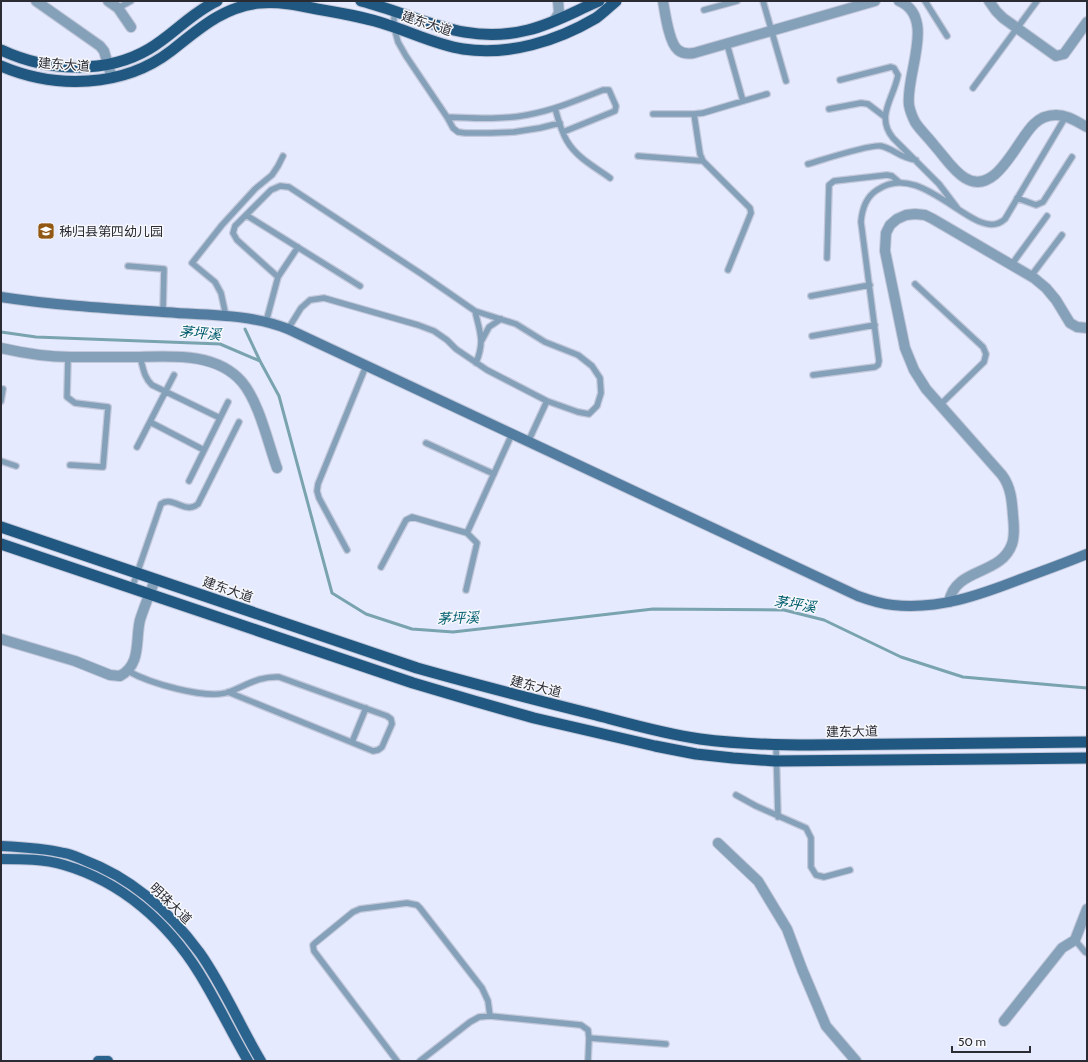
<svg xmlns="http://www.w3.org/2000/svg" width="1088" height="1062" viewBox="0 0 1088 1062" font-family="Cabin,'Noto Sans SC',sans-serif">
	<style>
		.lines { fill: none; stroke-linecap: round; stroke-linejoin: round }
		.stream { stroke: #79a3ae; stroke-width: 3 }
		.service-casing { stroke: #c3c8da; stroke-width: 8 }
		.minor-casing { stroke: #c3c8da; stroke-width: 12 }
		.tertiary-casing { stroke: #c3c8da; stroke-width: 12 }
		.secondary-casing { stroke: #c3c8da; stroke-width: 12 }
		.primary-casing { stroke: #c3c8da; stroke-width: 12 }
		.trunk-casing { stroke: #c3c8da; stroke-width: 13 }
		.service { stroke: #85a1ba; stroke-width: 5.5 }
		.minor { stroke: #85a1ba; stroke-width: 10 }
		.tertiary { stroke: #85a1ba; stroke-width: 10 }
		.secondary { stroke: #527da1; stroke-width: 10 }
		.primary { stroke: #2b638f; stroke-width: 10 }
		.trunk { stroke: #205881; stroke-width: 11 }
		.labels { text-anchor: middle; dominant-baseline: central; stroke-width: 3; stroke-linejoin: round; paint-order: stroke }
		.street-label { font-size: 13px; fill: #2a2b33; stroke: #f7f8fc }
		.poi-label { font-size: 13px; fill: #2a2b33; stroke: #f7f8fc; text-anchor: start }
		.water-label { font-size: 14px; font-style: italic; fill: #005d6e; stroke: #f7f8fc }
	</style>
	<rect width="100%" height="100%" fill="#e5eaff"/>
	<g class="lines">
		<path class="stream" d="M 245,329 L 260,361
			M 1,332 L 36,337 L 220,344 L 260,361 L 279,396 L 332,593 L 366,614 L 412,629 L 453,632 L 653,609 L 784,610 L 824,620 L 901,657 L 963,677 L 1087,688"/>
		<g class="service-casing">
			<path id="service" d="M 763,1 L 786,81
				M 925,1 L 947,36
				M 118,8 L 131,1
				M 704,10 L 737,1
				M 394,11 L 394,27 L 398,42 L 406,56 L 447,117 L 453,128 L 458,132 L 465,133 L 490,133 L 514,132 L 540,128 L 560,123
				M 727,44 L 743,101
				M 840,80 L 891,67 L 894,68 L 898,75 C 894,98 875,116 893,138 L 939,184 L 958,209
				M 973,88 L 1037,1
				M 555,108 C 558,119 561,131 567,141 C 577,158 595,167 610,178
				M 829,109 L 861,103 L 868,104 L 885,117
				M 653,114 L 694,114 L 703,113 L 767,94
				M 694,114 L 700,154 L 703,161 L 750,208 L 751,213 L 728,270
				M 447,117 C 474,118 501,120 527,115 C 554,110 578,100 603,90 L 609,90 L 616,106 L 615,111 L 563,132
				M 638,156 L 703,161
				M 808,164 C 822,160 870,144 881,146 C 894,149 900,158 916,160
				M 1017,198 L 1036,205 L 1043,202 L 1072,157
				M 246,215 L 360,286
				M 827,258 L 829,185 L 834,181 L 887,175 L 892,176 L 899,182
				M 1012,264 L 1047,216
				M 128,266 L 164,269 L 163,312
				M 1031,276 L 1062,235
				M 278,277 L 298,247
				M 915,284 L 983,347 L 986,354 L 984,362 L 940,405
				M 811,296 L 870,285
				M 475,311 C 480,333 485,341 476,363
				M 226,316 L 221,293 L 215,282 L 192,263 L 222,225 L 255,189 L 272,175 L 278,166 L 283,156
				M 266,322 L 278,277 L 237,240 L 233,233 L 235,226 L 271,190 L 280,186 L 289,187 L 423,275 L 475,311 L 516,324 L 545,342 L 578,355 L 592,366 L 600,378 L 601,393 L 597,406 L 589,414 L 578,412 L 547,401 L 487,370 L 456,349 L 447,340 L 434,331 L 418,325 L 324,298 L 310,300 L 301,308 L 288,329
				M 812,336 L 875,325
				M 482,340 L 489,327 L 501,319
				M 68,357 L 67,397 L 75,403 L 108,407 L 103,467 L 70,465
				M 140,357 C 143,367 144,378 152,385 L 220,418
				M 813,375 L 875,367 L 878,365 L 879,361 L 861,222 C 862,209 866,197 877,190 C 911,166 948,207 978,221 C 988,225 996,227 1005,219 L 1066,116
				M 1,389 L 3,389 L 1,401
				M 150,422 L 204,450
				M 528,442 L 547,401
				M 426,443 L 494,474
				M 137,447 L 174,375
				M 1,461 L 16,466
				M 189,481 L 228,402
				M 467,533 L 512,434
				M 347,550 L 319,498 L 317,491 L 318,484 L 366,366
				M 381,567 L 406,520 L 412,517 L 467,533 L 477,543 L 466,590
				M 132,588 L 161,504 C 173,495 185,515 198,504 L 239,422
				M 128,671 C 149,683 206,700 229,692 C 247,685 259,676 279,677 L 387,716 L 391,719 L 392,724 L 382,747 L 378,750 L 373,751 L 228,692
				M 352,742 L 366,708
				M 776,745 L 778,817
				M 736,795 L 756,806 L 806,828 L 811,838 L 811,867 L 816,875 L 824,877 L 850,870
				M 1075,940 L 1085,952 L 1087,953
				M 589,1038 L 666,1044
				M 397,1061 L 314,951 L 313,945 L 315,943 L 353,912 L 360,909 L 407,903 L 417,905 L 420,908 L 482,988 L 488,1001 L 490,1016
				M 420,1061 L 470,1022 L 479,1017 L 490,1016 L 581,1025 L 588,1030 L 589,1038 L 588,1061"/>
		</g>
		<g class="minor-casing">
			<path id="minor" d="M 36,1 L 100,46 L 104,51 L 112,78
				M 108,1 L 118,8 L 131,27
				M 989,1 L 996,11 L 1003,18 L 1056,56 L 1064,54 L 1087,22
				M 1,348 C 23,353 47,357 70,357 C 93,357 117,357 140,357 C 174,356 217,353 242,382 C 259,402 268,443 277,468
				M 1,639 L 75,661 L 110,675 L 120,676 C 142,664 135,640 140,620 C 144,607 150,593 155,580
				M 1004,1021 L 1062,948 L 1075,940 L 1087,909"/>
		</g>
		<g class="tertiary-casing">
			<path id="tertiary" d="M 663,1 C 665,13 669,43 678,50 C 683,54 688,54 694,53 L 875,1
				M 899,1 C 937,17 905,75 909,105 C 910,111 912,116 915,122 C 920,130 928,137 934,145 C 944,156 953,171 965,178 C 996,197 1017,140 1034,124 C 1040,118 1048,115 1056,115 C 1068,115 1077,122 1087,127
				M 550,23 L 554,21 L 559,13 L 558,1
				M 949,602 C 955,567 1001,576 1012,544 C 1015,535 1014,525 1013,516 C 1012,501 1011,487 1002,475 L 926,389 L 914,370 L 905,348 L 885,251 L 886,233 L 890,225 L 897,219 L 906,215 L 915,214 L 925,215 L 933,219 L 1034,278 L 1046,288 L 1056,300 L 1070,323 L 1077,327 L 1087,328
				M 718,843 L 758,881 L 787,929 L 802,969 L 826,1026 L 856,1061"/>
		</g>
		<g class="secondary-casing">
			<path id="secondary" d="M 1,297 C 59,306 118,309 177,313 C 214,315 253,315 288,329 L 858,596 C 869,600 881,604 893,605 C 938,610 980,595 1021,579 C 1043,571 1065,563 1087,554"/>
		</g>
		<g class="primary-casing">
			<path id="primary" d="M 1,846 C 22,847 43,848 64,853 C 71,854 77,857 84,860 C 132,878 170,912 200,953 C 224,987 240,1026 261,1061
				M 1,859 C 22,859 44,859 64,865 C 122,882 168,923 199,973 C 217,1002 231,1032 248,1061
				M 98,1061 L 108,1061"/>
		</g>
		<g class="trunk-casing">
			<path id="trunk" d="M 361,1 C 420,16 464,46 528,30 C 553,24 575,11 599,1
				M 1,50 C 46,71 105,75 149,49 C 173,35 191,13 217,1
				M 1,66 C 55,89 123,88 171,51 C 198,30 222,7 259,3 C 278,1 298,5 317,9 C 341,13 365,17 388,25 C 413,33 437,45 463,49 C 509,56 557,41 596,18 C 603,13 609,7 616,1
				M 1,527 L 417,668 C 477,685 536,700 596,715 C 630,724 665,734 700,739 C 737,744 774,745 812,745 L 1087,742
				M 1,544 L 413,683 L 474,701 L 534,718 L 655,746 L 696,754 L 733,758 L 775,761 L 1087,758"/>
		</g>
		<use href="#service" class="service"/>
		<use href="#minor" class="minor"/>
		<use href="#tertiary" class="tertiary"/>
		<use href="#secondary" class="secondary"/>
		<use href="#primary" class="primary"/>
		<use href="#trunk" class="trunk"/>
	</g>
	<defs>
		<g id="school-square" transform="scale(0.9)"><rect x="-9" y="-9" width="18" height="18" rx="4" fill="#925914" stroke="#f7f8fc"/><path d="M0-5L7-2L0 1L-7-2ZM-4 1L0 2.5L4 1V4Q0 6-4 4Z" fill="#fff"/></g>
	</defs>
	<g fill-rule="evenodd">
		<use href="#school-square" x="46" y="231"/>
	</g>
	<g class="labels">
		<g class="street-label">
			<text transform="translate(427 23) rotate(18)">建东大道</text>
			<text transform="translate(64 64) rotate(4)">建东大道</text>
			<text transform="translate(228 589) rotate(19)">建东大道</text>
			<text transform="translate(536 686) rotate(14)">建东大道</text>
			<text transform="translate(852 731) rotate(-1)">建东大道</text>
			<text transform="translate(171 903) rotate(44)">明珠大道</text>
		</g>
		<g class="poi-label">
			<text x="59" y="231">秭归县第四幼儿园</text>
		</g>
		<g class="water-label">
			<text transform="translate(200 333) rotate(5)">茅坪溪</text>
			<text transform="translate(795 604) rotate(9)">茅坪溪</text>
			<text transform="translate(458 618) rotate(-2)">茅坪溪</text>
		</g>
	</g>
	<rect width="1088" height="1062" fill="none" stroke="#2a2b33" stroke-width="4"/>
	<path d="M952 1046v6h78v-6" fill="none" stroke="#2a2b33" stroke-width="2"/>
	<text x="958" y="1046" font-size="12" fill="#2a2b33" stroke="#f7f8fc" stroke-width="3" paint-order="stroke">50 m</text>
</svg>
